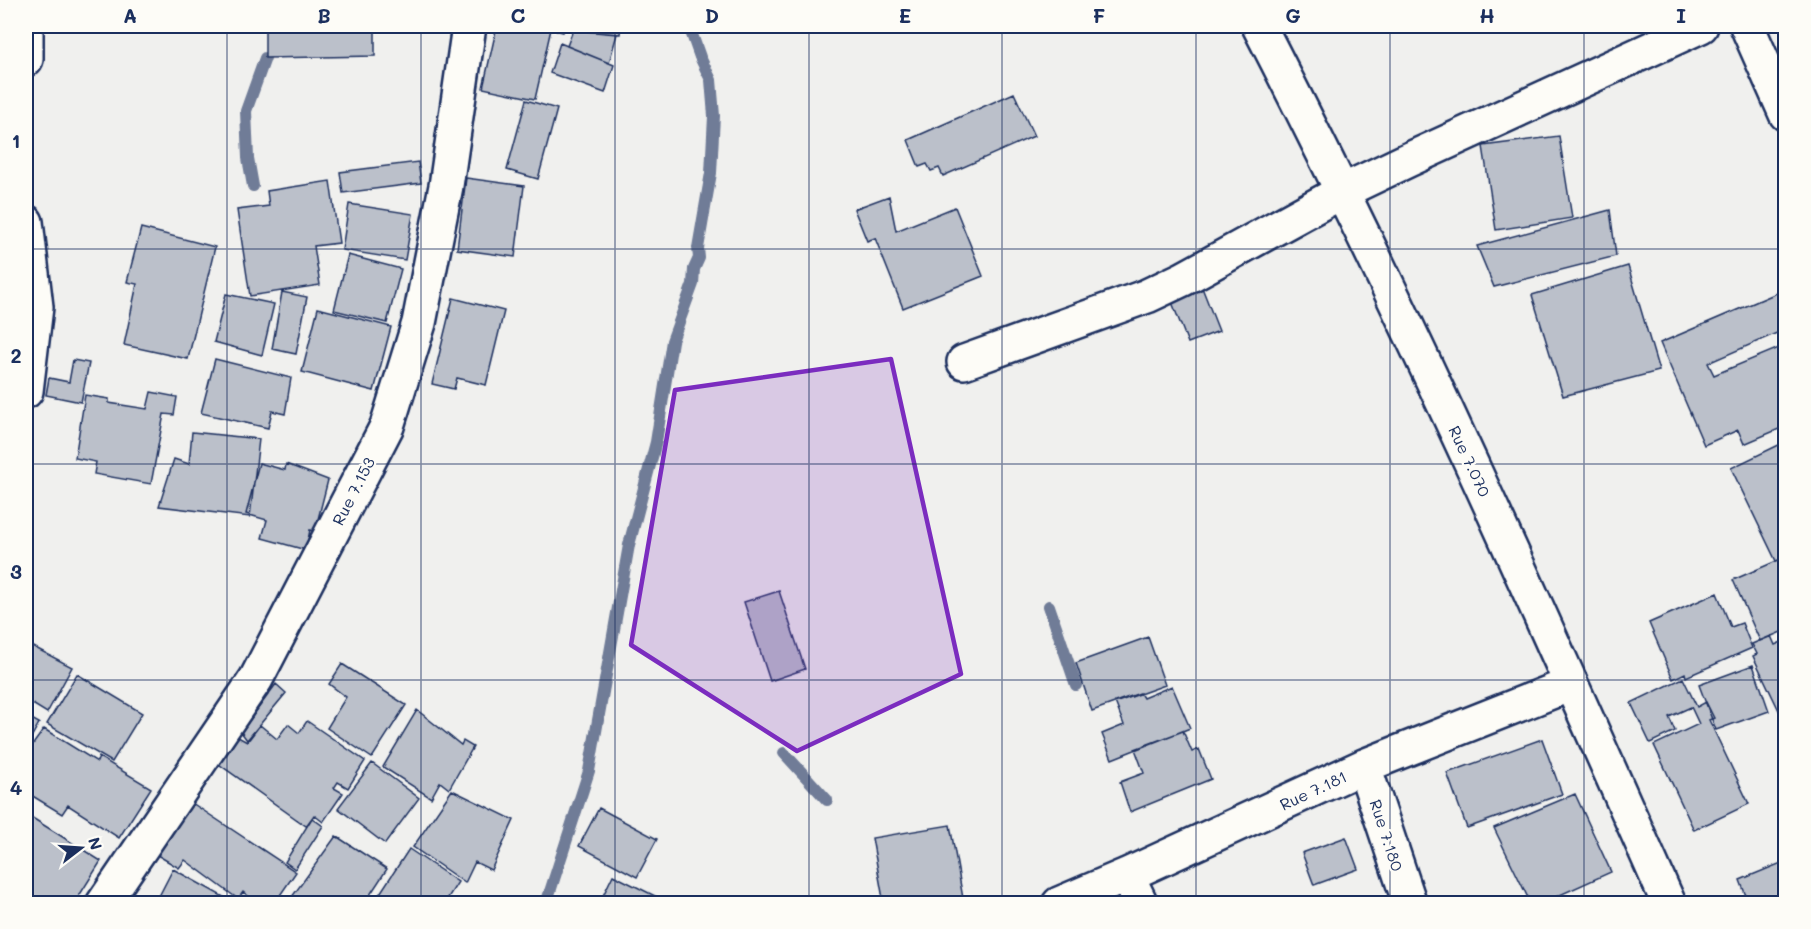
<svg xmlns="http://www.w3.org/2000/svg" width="1811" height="929" viewBox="0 0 1811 929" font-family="Mali,sans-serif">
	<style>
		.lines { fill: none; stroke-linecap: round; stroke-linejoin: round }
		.stream { stroke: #6f7b97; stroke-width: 12 }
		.building { fill: #bbc0ca; stroke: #1b2f5e; stroke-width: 1.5 }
		.street-casing { stroke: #1b2f5e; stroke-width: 38 }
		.street { stroke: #fdfcf7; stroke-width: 33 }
		.marked { fill: #7b2cbf; fill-opacity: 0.2; stroke: #7b2cbf; stroke-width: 4.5; stroke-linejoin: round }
		.grid { fill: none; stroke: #1b2f5e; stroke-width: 1.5; stroke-opacity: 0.55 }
		.labels { text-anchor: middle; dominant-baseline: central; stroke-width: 4.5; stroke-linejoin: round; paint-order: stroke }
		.street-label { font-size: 16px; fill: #1b2f5e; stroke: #fdfcf7 }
		.neatline { fill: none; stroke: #1b2f5e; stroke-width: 2 }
		.grid-label { font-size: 20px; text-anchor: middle; font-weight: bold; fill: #1b2f5e }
	</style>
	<rect width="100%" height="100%" fill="#f0f0ee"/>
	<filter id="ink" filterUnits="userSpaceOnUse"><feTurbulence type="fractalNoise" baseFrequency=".0167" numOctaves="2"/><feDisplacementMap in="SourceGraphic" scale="12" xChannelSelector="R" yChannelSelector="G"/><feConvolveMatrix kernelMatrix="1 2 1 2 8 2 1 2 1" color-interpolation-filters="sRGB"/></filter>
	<g filter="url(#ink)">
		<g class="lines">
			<path class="stream" d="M 253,186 L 248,158 L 246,111 L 265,58
				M 1049,606 L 1076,685
				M 784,753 L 827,800
				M 546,904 L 589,771 L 629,545 L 656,442 L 672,341 L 693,284 L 694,269 L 699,258 L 698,248 L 711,173 L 714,116 L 711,80 L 700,57 L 689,26"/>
		</g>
		<path class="building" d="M 265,26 L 375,26 L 375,56 L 265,58 Z
			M 497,26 L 565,26 L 563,32 L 551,29 L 535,99 L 483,88 Z
			M 573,26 L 621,26 L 620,34 L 573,30 Z
			M 573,30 L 617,34 L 609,63 L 567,46 Z
			M 560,43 L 614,65 L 605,93 L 550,73 Z
			M 1014,93 L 1034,136 L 943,176 L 939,168 L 931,171 L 927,164 L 919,167 L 908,140 Z
			M 526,100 L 557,109 L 538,179 L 507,170 Z
			M 1559,136 L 1572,218 L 1496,230 L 1483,146 Z
			M 418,162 L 421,183 L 343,193 L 340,172 Z
			M 466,178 L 524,186 L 515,257 L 457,249 Z
			M 330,181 L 339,243 L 314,246 L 320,285 L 250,296 L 237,210 L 269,206 L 267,191 Z
			M 889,196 L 896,231 L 955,207 L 983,276 L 903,308 L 875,238 L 867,241 L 854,209 Z
			M 349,204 L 413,214 L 405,260 L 342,250 Z
			M 1610,210 L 1616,256 L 1494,287 L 1477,246 Z
			M 141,228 L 215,247 L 188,359 L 124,345 L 137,284 L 127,282 Z
			M 348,255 L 401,269 L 387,323 L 334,310 Z
			M 1628,266 L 1659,371 L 1563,396 L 1532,295 Z
			M 1201,285 L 1219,331 L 1188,343 L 1170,297 Z
			M 1786,289 L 1786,329 L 1708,363 L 1714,375 L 1786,345 L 1786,426 L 1744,444 L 1738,430 L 1704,445 L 1660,343 Z
			M 282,292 L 307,297 L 296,354 L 272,349 Z
			M 226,294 L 274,304 L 262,355 L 214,342 Z
			M 453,298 L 504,311 L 486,385 L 457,378 L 454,389 L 432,384 Z
			M 318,308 L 391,327 L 374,391 L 302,372 Z
			M 215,359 L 291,378 L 285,414 L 272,411 L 268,428 L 201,413 Z
			M 73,360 L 89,363 L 81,402 L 46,395 L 49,378 L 69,382 Z
			M 151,392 L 177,397 L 174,415 L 164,414 L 151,484 L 94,474 L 96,462 L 75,458 L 85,395 L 109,399 L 109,403 L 147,409 Z
			M 192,432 L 259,439 L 250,517 L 159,506 L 174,459 L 189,464 Z
			M 1785,442 L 1786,557 L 1776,561 L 1731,468 Z
			M 259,463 L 285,470 L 286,464 L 328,480 L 315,531 L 310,530 L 306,550 L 262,538 L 267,520 L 246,514 Z
			M 1781,559 L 1786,569 L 1786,630 L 1760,641 L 1733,580 Z
			M 779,591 L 805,669 L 770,681 L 744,602 Z
			M 1717,593 L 1731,627 L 1742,623 L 1752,648 L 1686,677 L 1685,673 L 1673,679 L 1649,623 Z
			M 1771,636 L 1775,645 L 1786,640 L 1786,725 L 1753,656 L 1757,654 L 1752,644 Z
			M 1148,637 L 1165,685 L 1092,711 L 1076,663 Z
			M 26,643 L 72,667 L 47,713 L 26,700 Z
			M 342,664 L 406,705 L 372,758 L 327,728 L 346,697 L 329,684 Z
			M 1753,665 L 1769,711 L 1716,730 L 1699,685 Z
			M 77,674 L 142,713 L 112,762 L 47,724 Z
			M 1683,678 L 1697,707 L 1706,702 L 1714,718 L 1709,720 L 1749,804 L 1694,830 L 1654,745 L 1699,724 L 1691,707 L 1669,717 L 1675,731 L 1650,743 L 1631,703 Z
			M 276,684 L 286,693 L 247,740 L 241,732 Z
			M 1172,686 L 1190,728 L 1112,759 L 1102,734 L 1124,725 L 1115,702 L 1140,693 L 1143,698 Z
			M 417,710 L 461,745 L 463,741 L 473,747 L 449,789 L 440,782 L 431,798 L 383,767 Z
			M 26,716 L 39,723 L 26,747 Z
			M 307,721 L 365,761 L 348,788 L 338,782 L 334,788 L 343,793 L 323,822 L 314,815 L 306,826 L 213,760 L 231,733 L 247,742 L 260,725 L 277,739 L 288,724 L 299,733 Z
			M 44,729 L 97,762 L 99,757 L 151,788 L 119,838 L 68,805 L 62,814 L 26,792 L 26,754 Z
			M 1183,731 L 1192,752 L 1199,749 L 1211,779 L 1130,812 L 1120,782 L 1144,773 L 1135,749 Z
			M 1542,739 L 1562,794 L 1467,828 L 1447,773 Z
			M 372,763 L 419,798 L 385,844 L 338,808 Z
			M 452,790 L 514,820 L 491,870 L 475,862 L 465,883 L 413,847 Z
			M 1575,794 L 1611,872 L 1540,904 L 1531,904 L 1494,828 Z
			M 192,803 L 296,872 L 274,904 L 248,904 L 252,899 L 243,892 L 238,899 L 185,860 L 179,868 L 152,852 Z
			M 599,808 L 657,839 L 637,877 L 579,846 Z
			M 26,814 L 101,861 L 74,904 L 26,904 Z
			M 312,818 L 323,826 L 295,869 L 285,862 Z
			M 950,825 L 964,904 L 884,904 L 872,838 Z
			M 336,836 L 387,869 L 364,904 L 293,904 L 289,901 Z
			M 1346,837 L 1358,869 L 1314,885 L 1302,853 Z
			M 409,849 L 458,882 L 444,904 L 373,904 Z
			M 1786,861 L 1786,904 L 1749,904 L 1740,880 Z
			M 173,869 L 231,901 L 230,904 L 155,904 Z
			M 613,875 L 667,902 L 667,904 L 599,904 Z"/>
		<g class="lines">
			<g class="street-casing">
				<path id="street" d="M 1259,26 C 1407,313 1538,608 1669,904
					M 1747,26 L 1786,114
					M 26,59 L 26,26
					M 26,222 L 36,307 L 26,391
					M 964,362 L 1147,296 L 1183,279 L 1343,191 L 1408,160 L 1701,26
					M 1364,766 L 1410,904
					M 1127,875 L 1141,904
					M 103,904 L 256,679 L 387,426 L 419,323 L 446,186 L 469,26
					M 1059,904 L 1127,875 L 1364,766 L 1571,684"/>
			</g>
			<use href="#street" class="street"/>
		</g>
	</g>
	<path class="marked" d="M 891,359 L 961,674 L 797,751 L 631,645 L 675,390 Z"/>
	<path class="grid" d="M 227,26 L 227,904M 421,26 L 421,904M 615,26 L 615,904M 809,26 L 809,904M 1002,26 L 1002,904M 1196,26 L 1196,904M 1390,26 L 1390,904M 1584,26 L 1584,904M 26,249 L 1786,249M 26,464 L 1786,464M 26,680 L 1786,680"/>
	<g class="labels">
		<g class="street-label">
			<text transform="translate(1470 461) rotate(65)">Rue 7.070</text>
			<text transform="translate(353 491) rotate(-63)">Rue 7.153</text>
			<text transform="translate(1313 790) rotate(-25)">Rue 7.181</text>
			<text transform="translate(1387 835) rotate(72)">Rue 7.180</text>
		</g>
	</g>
	<rect width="1811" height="929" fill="none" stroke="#fdfcf7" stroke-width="66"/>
	<g transform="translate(81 848) rotate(73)" stroke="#fdfcf7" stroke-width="4.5" paint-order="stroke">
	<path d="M0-4.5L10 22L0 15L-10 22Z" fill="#1b2f5e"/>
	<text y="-9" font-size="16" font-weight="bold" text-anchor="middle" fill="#1b2f5e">N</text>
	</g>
	<rect x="33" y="33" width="1745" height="863" class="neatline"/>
	<g class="grid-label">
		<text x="130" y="23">A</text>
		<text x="324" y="23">B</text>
		<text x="518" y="23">C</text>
		<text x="712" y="23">D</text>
		<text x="905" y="23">E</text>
		<text x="1099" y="23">F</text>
		<text x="1293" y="23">G</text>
		<text x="1487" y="23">H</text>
		<text x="1681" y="23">I</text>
		<text x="16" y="148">1</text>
		<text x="16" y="363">2</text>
		<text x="16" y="579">3</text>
		<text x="16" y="795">4</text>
	</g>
</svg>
